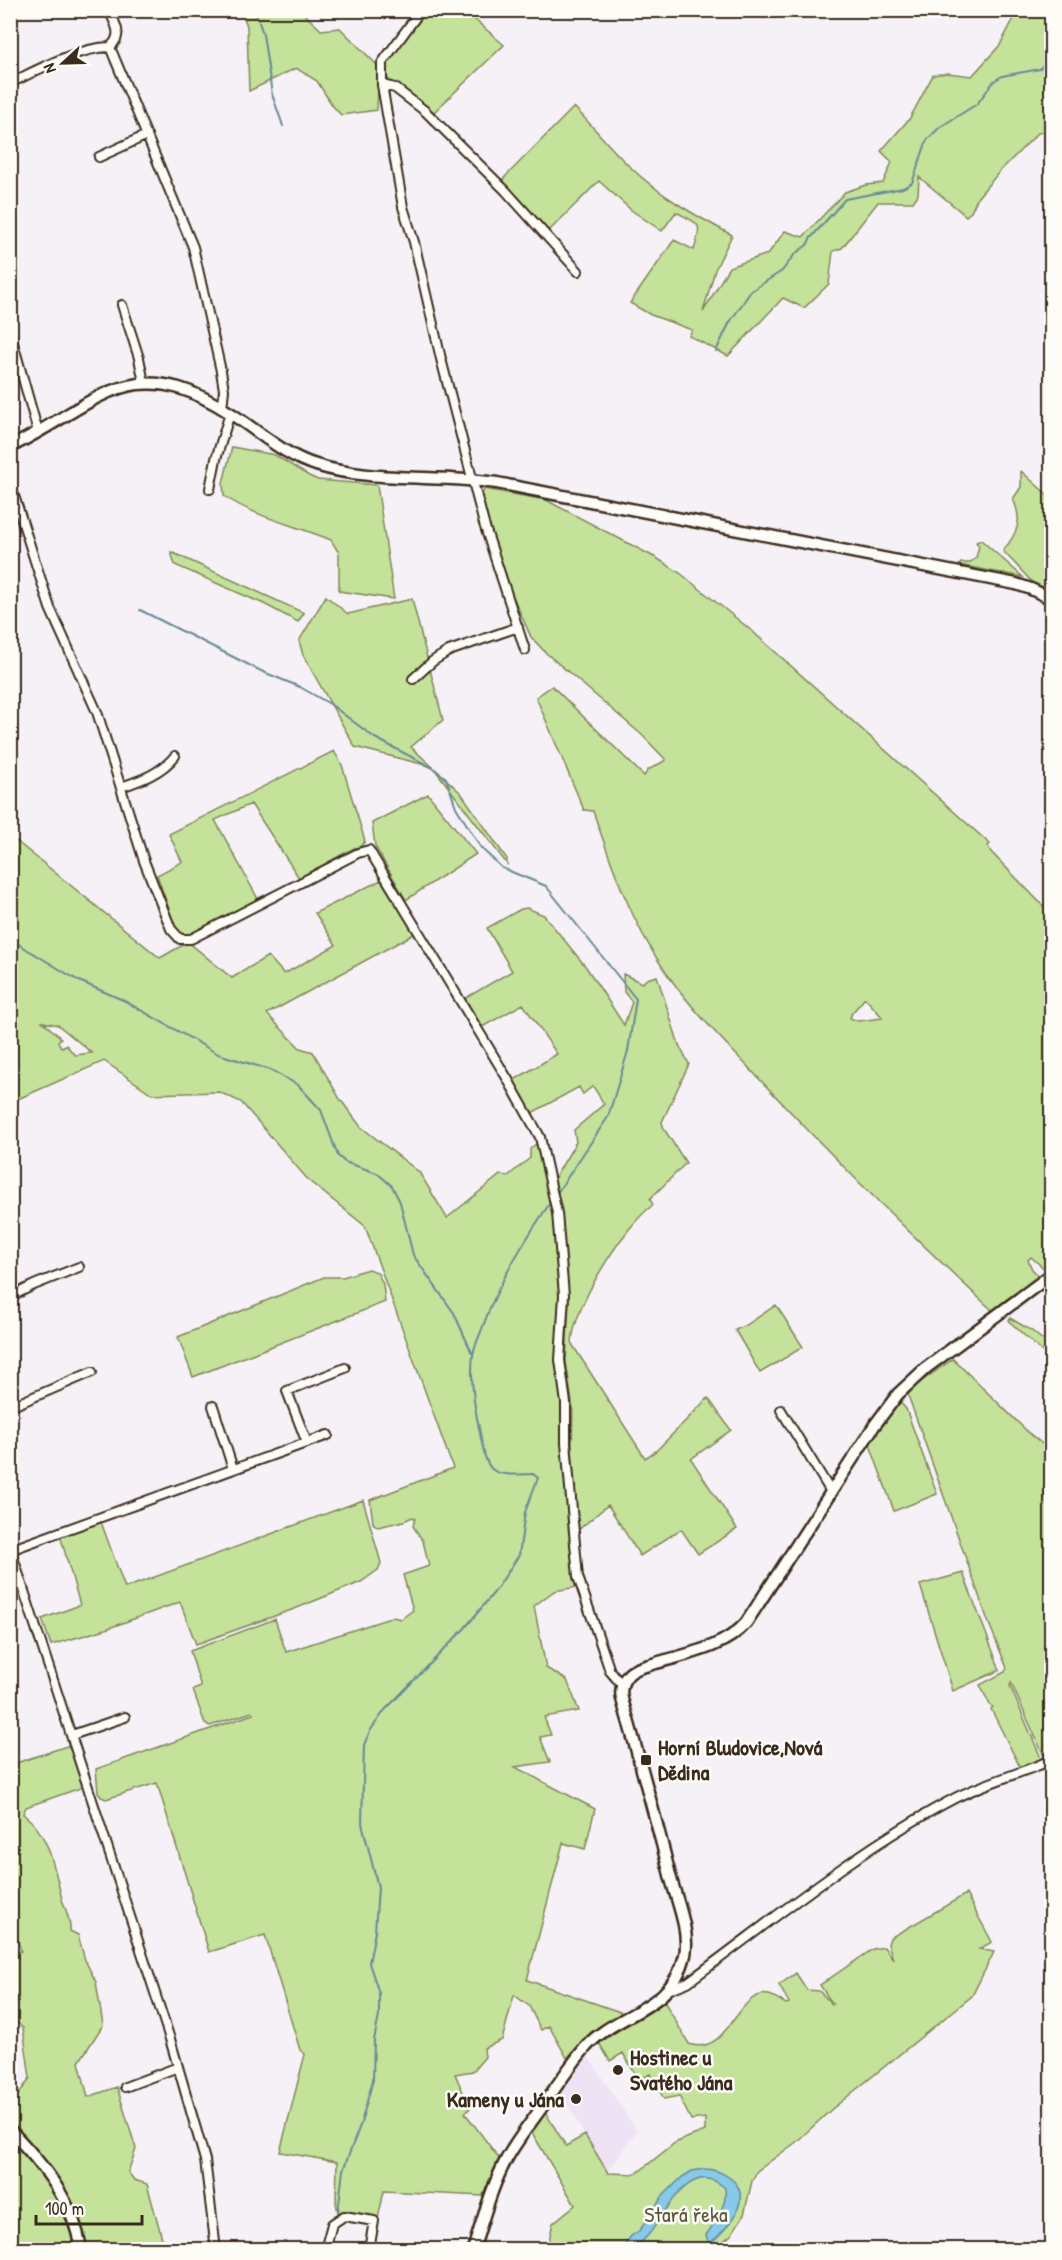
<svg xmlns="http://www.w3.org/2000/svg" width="1062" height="2260" viewBox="0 0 1062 2260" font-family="'Patrick Hand',sans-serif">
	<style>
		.built { fill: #ede3f5 }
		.green { fill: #c4e29a; stroke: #80865c; stroke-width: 1.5; fill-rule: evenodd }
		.water { fill: #86c9e8; stroke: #688997; stroke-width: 1.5 }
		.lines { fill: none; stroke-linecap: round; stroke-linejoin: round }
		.stream { stroke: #688997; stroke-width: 2 }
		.street-casing { stroke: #3b2a1e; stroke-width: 12 }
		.secondary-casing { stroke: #3b2a1e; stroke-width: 15 }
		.street { stroke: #fdfcf7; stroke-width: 8 }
		.secondary { stroke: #fdfcf7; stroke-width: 10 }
		.poi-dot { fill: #3b2a1e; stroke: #fdfcf7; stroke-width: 2 }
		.labels { text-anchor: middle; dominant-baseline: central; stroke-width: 5; stroke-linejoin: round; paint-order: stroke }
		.poi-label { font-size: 22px; font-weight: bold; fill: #3b2a1e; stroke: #fdfcf7; text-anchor: start }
		.park-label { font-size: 22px; fill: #5d583d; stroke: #fdfcf7 }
	</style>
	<rect width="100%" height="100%" fill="#f6f1f6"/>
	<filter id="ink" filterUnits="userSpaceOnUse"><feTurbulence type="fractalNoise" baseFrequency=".0167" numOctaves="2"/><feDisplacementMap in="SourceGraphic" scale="12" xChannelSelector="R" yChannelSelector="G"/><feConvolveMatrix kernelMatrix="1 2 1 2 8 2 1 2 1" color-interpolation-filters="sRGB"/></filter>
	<g filter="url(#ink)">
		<path class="built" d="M 586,2053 L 637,2131 L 607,2173 L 560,2092 L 579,2060 Z"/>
		<path class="green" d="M 241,11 L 301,11 L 321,30 L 340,28 L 379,67 L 377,110 L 341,115 L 332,105 L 317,81 L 296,68 L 249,91 L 247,26 Z
			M 425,11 L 465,11 L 504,45 L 434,112 L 388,79 L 385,71 C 392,46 415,34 425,11 Z
			M 1025,11 L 1051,11 L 1051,131 L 1038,133 L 1000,171 L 978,197 L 971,212 L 966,216 L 919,177 L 918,195 L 913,202 L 878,202 L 842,248 L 833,251 L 829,284 L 804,308 L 783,298 L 728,356 L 689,336 L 692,330 L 651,315 L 630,303 L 674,240 L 694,250 C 703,222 700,225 676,212 L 662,231 L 631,210 L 599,181 L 549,231 L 502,180 L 574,107 C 593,126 609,147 628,165 C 659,195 694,215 732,235 L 715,270 L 703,312 L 729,267 L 768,254 L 785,231 L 803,237 L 845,192 L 866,185 L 883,183 L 892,162 L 881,151 L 910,118 L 933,75 L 947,73 L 972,76 L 1000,45 L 1015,16 Z
			M 232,447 L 275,455 L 309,476 L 318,480 L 377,485 L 394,599 L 339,591 L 339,553 L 331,540 C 295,525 257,518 224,496 L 223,483 Z
			M 1021,471 L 1051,498 L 1051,593 L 1033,583 L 1003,551 C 1018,532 1023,521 1013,499 L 1021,487 Z
			M 484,489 L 546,500 L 658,559 L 680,573 L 752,631 L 990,844 L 988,846 L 991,852 L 1051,914 L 1051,1267 L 1047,1271 L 1031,1257 L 1028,1260 L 1032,1269 L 1040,1277 L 993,1311 C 914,1238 838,1163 764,1084 C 730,1047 691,1010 663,968 C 630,919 612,866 593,811 L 584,810 L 536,697 L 552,686 L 644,776 L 648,770 L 666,760 L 642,735 L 546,653 L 531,637 L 510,590 L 486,515 L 482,495 ZM 865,998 L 882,1017 L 882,1018 L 858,1021 L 850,1018 L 852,1013 Z
			M 981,540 L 1023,577 L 959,565 L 961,563 L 969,563 L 976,558 L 979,546 L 976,542 Z
			M 171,552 L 304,613 L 298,622 L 264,604 L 175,565 Z
			M 326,596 L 348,614 L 412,599 L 443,720 L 411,747 L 461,793 L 507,859 L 507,864 L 433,767 L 355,747 L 303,655 L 299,641 Z
			M 334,751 L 342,765 L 365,841 L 360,847 L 354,848 L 299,878 L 251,804 L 215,820 L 258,899 L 188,937 L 177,932 L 157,875 L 182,862 L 169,834 Z
			M 428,794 L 476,854 L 406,900 L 375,846 L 372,823 Z
			M 10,836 L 160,958 L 188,942 L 232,978 L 268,956 L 284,974 L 336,945 L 315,913 L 381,880 L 416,933 L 267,1014 L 300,1048 L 313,1052 L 340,1099 L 361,1127 L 419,1172 L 447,1218 L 500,1175 L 508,1176 L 530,1158 L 530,1149 L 537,1143 L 550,1186 L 576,1142 L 574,1130 L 604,1104 L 593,1086 L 583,1094 L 579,1087 L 530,1114 L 511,1082 L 557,1054 L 523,1004 L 484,1026 L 480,1026 L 464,999 L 512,971 L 487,928 L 521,909 L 527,908 L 544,915 L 586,967 L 624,1025 L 632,1002 L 624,992 L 623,974 L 642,983 L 647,979 L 657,976 L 679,1045 L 689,1064 L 662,1122 L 664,1129 L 686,1163 L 650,1199 L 653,1205 C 624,1226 572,1308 572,1344 L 645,1458 L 656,1451 L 708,1398 L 731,1430 L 691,1459 L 737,1529 L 698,1554 L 681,1529 L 640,1556 L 608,1505 L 577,1531 L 572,1447 L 573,1409 L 566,1362 L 569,1300 L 557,1212 L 553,1216 L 561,1311 L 556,1358 L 561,1394 L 567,1489 L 578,1587 L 554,1591 L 534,1606 L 546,1668 L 567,1680 L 579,1711 L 544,1717 L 551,1735 L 540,1737 L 550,1762 L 515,1767 L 595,1809 L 585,1849 L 563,1843 L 527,1980 L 623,2013 L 591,2032 L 567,2058 L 549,2026 L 541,2030 L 529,2006 L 514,1995 L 502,2040 L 484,2048 L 485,2057 L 473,2071 L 455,2074 L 470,2108 L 465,2113 L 499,2158 L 483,2196 L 384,2191 L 378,2219 L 338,2212 L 336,2203 L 337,2162 L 280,2152 L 305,2054 L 300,2050 L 265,1935 L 209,1952 L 157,1783 L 106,1799 L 101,1797 L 98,1792 L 96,1769 L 253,1714 L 252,1712 L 210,1726 L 205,1724 L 193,1690 L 201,1687 L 190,1651 L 275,1619 L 286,1652 L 393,1617 L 401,1619 L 413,1610 L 403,1575 L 429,1566 L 423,1541 L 413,1526 L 415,1518 L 412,1517 L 404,1521 L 378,1527 L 373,1523 L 370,1500 L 453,1468 L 365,1226 L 309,1181 L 241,1102 L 219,1092 L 152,1094 L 104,1061 L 11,1102 ZM 43,1022 L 58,1025 L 92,1053 L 75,1055 L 66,1045 L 61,1047 L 58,1041 L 61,1038 Z
			M 368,1269 L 377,1272 L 383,1284 L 385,1302 L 193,1377 L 178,1337 L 324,1277 L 343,1277 Z
			M 776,1305 L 803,1347 L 760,1373 L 735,1330 L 745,1326 Z
			M 1010,1318 L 1032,1331 L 1051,1347 L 1051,1360 L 1011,1323 L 1009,1320 Z
			M 953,1359 L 1029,1433 L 1051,1451 L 1051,1761 L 1044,1756 L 1011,1683 L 1010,1686 L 1041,1758 L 1041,1760 L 1021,1769 L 991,1709 L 993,1707 L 990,1705 L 980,1685 L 1005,1672 L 1007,1668 L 988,1621 L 908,1395 L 912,1388 Z
			M 898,1400 L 906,1409 L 937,1494 L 894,1511 L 869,1442 Z
			M 363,1500 L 381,1563 L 378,1570 L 361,1582 L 297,1608 L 196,1644 L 180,1602 L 106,1629 L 51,1645 L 42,1619 L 80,1605 L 60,1535 L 101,1522 L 125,1588 Z
			M 963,1573 L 1000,1670 L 953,1691 L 920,1585 Z
			M 70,1745 L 83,1787 L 26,1807 L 23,1814 C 50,1834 54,1868 62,1899 C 65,1909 71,1919 70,1931 L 78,1935 L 85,1960 L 96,1982 L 103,2025 L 79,2062 L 88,2097 L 117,2087 L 136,2149 L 128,2172 L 134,2180 L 147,2184 L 165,2249 L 87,2249 C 83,2222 71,2196 54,2174 L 71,2223 L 76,2249 L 11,2249 L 11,2098 L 16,2098 L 30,2078 L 23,2028 L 11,2017 L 11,1955 L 21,1951 L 11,1917 L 10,1758 L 13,1764 Z
			M 966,1894 L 992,1942 L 979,1949 L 994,1952 L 972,1996 L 832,2109 L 795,2143 L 757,2171 L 752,2181 L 744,2215 L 731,2235 L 714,2249 L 708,2249 L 705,2246 L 701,2250 L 547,2249 L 553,2223 L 575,2205 L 531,2131 L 545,2112 L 566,2146 L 585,2135 L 608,2173 L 636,2174 L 676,2142 L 705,2131 L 705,2118 L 691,2120 L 679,2096 L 664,2099 L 650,2074 L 639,2080 L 623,2053 L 610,2061 L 599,2043 L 664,2001 L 689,2044 C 729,2058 737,1988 769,1995 C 774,1996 781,2001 786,2004 L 789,2003 L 779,1985 L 796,1973 L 807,1990 L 819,1991 L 833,2005 L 820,1985 L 873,1949 L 884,1947 L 893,1959 L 888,1944 L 890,1938 Z"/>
		<path class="water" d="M 704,2169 C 714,2169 722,2172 730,2178 C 756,2197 727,2230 709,2244 L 706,2235 C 716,2220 727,2207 725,2188 C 690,2157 667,2212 649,2234 C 645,2239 640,2243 636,2248 L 634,2249 L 610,2249 L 618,2245 L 624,2246 L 631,2236 L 640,2230 L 662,2197 L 682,2177 L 692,2171 Z"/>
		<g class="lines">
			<path class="stream" d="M 255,10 L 263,34 L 272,94 L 283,126
				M 716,351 L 730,322 L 751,291 L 782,271 L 795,254 L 807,245 L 810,239 L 845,199 L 903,188 L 912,183 L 927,140 L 940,127 L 977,104 L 994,81 L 1002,76 L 1040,69 L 1052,55
				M 140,610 L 261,671 L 300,687 L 330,704 L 375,738 L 433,768 L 446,778 L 456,807 L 481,848 L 502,868 L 546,886 L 636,999 L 628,1051 L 608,1117 L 555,1196
				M 10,939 L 79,981 L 123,1000 L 218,1054 L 271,1070 L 298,1085 L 321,1110 L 338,1156 L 345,1162 L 377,1173 L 392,1186 L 400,1202 L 413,1255 L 454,1313 L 472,1353
				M 338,2212 L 343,2170 L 361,2123 L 373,2080 L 374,2040 L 379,2016 L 379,1993 L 369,1963 L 375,1932 L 378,1887 L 362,1823 L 364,1745 L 370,1731 L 385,1710 L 465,1628 L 496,1590 L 519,1555 L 525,1512 L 538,1478 L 533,1474 C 486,1476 488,1474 479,1428 C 474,1404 470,1380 473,1355 C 474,1347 479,1337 482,1329 C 498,1283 524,1241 552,1200"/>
			<g class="street-casing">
				<path id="street" d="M 109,10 C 115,24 124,35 110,47
					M 421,10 L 382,63 L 382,85 L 403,207 L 414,242 L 441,359 L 484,524 L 525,650
					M 10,83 C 40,69 77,48 110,47 L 193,247 L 221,371 L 224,390 L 222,408
					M 382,85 L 395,88 L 425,111 L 505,190 L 578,271
					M 99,157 L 147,135
					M 122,305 L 139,358 L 144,383
					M 10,332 L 38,432
					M 10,483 L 50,608 L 97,712 L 144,861 L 171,929 L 180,939 L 191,939 L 358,853 L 369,850 L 507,1078 L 540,1137 L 557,1213 L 564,1295 L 560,1360 L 566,1403 L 566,1443 L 578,1577 L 610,1671 L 622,1685
					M 210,489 L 216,459 L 230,413
					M 413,679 L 433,661 L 449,651 L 518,627
					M 121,787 C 142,780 161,773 175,756
					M 10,1297 L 34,1285 L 79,1267
					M 213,1406 L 233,1469
					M 10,1407 L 92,1372
					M 781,1410 L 831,1492
					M 307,1443 L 287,1391 L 345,1368
					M 10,1548 L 170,2039 L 205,2160 L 216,2250
					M 10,1550 L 328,1435
					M 72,1735 L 125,1717
					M 668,1990 L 688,1982 C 774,1919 861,1847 955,1798 C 983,1784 1015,1775 1044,1763 L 1052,1764
					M 125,2087 L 178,2067
					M 325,2250 L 332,2224 L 344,2216 L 374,2221 L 369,2250"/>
			</g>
			<g class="secondary-casing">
				<path id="secondary" d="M 10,447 C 98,404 130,348 230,413 C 257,430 285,456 316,465 C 373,483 438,474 497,483 L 1016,584 L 1031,589 L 1052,599
					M 10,2130 C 43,2164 74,2202 81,2250
					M 473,2250 C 483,2220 491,2188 506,2160 C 516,2141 530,2124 542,2107 C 556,2087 569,2067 585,2048 C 617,2011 672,2012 685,1955 C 690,1930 676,1899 670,1875 C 655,1816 639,1758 622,1699 C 620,1690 622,1680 630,1673 C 637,1667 647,1666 656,1663 C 687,1654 724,1648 746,1623 L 874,1426 L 898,1394 L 926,1368 L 1052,1274"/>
			</g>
			<use href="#street" class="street"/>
			<use href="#secondary" class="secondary"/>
		</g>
	</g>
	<g class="poi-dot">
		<rect x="640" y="1754" width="12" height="12" rx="3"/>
		<circle cx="618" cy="2070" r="6"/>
		<circle cx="576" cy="2099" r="6"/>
	</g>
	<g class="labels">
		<g class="poi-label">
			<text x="658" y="1747">Horní Bludovice,Nová<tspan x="658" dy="25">Dědina</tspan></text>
			<text x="630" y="2057">Hostinec u<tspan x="630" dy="25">Svatého Jána</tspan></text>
			<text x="564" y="2099" text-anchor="end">Kameny u Jána</text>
		</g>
		<g class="park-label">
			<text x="686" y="2214">Stará řeka</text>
		</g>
	</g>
	<rect width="1062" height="2260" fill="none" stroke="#fdfcf7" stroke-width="36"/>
	<rect x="18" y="18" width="1026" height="2224" fill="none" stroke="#3b2a1e" stroke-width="2" filter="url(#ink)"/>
	<g transform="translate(63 63) rotate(248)" stroke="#fdfcf7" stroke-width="4.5" paint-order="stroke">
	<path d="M0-4.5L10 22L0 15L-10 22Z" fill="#3b2a1e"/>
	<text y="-9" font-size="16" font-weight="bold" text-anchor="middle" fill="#3b2a1e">N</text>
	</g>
	<path d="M36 2215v9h106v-9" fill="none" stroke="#3b2a1e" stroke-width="3"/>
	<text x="45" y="2215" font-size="18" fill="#3b2a1e" stroke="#fdfcf7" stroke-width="4.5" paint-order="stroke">100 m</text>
</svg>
